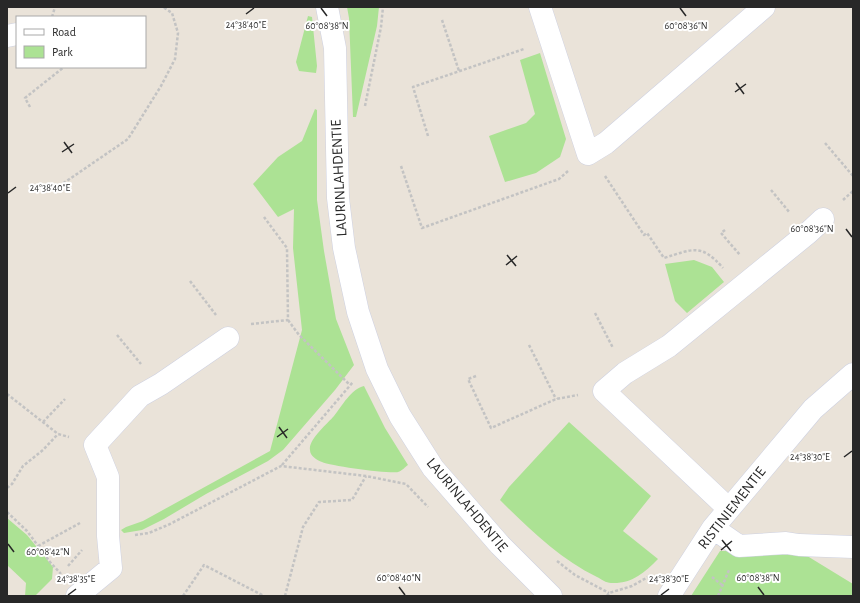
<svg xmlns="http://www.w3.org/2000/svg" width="860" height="603" viewBox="0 0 860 603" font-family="'Alegreya Sans',sans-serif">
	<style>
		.green { fill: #ace294 }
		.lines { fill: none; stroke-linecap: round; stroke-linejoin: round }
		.minor-casing { stroke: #ced1e1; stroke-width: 23 }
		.path { stroke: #c3c3c3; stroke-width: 2.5; stroke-dasharray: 3 2; stroke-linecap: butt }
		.minor { stroke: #fff; stroke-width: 22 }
		.ticks { fill: none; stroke: #282828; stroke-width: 1.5 }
		.labels { text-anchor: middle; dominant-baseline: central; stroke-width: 4; stroke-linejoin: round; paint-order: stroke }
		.street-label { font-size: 15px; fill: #282828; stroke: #fff }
		.ticks-label { font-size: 10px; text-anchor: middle; fill: #282828; stroke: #fff; stroke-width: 4; stroke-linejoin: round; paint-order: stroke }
	</style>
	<rect width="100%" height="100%" fill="#eae3d9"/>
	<path class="green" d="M 347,7 L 379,7 L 377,26 L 356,117 L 353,117 L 349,18 Z
		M 308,16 L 312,17 L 317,66 L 316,73 L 299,71 L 296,62 Z
		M 540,53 L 566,139 L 560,157 L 536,173 L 505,182 L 489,136 L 526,123 L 535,114 L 520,60 Z
		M 315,109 L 317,110 L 317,200 L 324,251 L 336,319 L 354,365 L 335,390 L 283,450 L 268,461 L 206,494 L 164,519 L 142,530 L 124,533 L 121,530 L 126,527 L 143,521 L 270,451 L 302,330 L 293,248 L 294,209 L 278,217 L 253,184 L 278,157 L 302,141 Z
		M 694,260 L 712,267 L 724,282 L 687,313 L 675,301 L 665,264 Z
		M 364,386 L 385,428 L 408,465 C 405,467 402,471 398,472 C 390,474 330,466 322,462 C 317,460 310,456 310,450 C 308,440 328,423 334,416 C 342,406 351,389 364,386 Z
		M 569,422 L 651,496 L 623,531 L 658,559 C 644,573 632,584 611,583 C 606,583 601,579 597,577 C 560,559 529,529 500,500 L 509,487 Z
		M 7,518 L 27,535 L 53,567 L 52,579 L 35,596 L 25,596 L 26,583 L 7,565 Z
		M 786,543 L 853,584 L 853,596 L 691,596 L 720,551 L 735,551 Z"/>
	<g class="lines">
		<g class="minor-casing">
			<path id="minor" d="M 327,7 L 335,48 L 338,198 L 344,248 L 358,312 L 377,369 L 400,416 L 433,468 L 500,545 L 551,596
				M 540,7 L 588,154 L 606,143 L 764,7
				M 7,36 L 17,34
				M 729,509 L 604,391 L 625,373 L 669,346 L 808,233 L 823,219
				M 713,528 L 739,546 L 786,543 L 799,545 L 853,547
				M 77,596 L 111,568 L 108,536 L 108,477 L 95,445 L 140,396 L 161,384 L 228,338
				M 669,596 L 713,528 L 813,409 L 853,374"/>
		</g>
		<path class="path" d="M 52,17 L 55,7
			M 442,20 L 459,71
			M 365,106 L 381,27 L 383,7
			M 30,107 L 25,98 L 64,67
			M 428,136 L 413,87 L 524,49
			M 825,143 L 853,176
			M 401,166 L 422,228 L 559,179 L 568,171
			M 605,176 L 644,235 L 647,233 L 664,258 C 693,249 701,243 723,268
			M 55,189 L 128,139 L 161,86 L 175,59 L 178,33 L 172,13 L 163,7
			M 771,190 L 790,213
			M 843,200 L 853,191
			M 725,230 L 721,233 L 740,255
			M 190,281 L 216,315
			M 595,313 L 613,348
			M 288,320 L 299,335 L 350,385
			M 251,324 L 288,320 L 287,248 L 264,217
			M 117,335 L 141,364
			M 529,345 L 556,399
			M 476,376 L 468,379 L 491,428 L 556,399 L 578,395
			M 7,394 L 58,434 L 69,437
			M 43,422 L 65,399
			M 282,465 L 353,382
			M 7,488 L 12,484 L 23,466 L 43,450 L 58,434
			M 7,512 L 27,531 L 50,562 L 61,574
			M 135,535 L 149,533 L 170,524 L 281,466 L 366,476 L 406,484 L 428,507
			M 38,546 L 80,523
			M 557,561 L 575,575 L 609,593
			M 68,566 L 82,550
			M 712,577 L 722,585
			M 183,596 L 204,565 L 264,596
			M 285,596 L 303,527 L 319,502 L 352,500 L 366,476
			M 607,596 L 609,593 L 632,586 L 648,577
			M 718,596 L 729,570"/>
		<use href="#minor" class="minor"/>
	</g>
	<path class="ticks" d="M 321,8 L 327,16M 680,8 L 686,16M 246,14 L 254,8M 736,83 L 744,94M 735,92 L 746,84M 64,142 L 72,153M 62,152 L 74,144M 8,193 L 16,187M 846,229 L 852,237M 507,255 L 516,266M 506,265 L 517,256M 279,427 L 287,438M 277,437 L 288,429M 844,457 L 852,451M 722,540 L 731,551M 8,544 L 14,552M 721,550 L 732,541M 399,587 L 405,595M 758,587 L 764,595M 68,595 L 76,589M 661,595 L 669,589"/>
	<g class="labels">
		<g class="street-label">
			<text transform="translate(339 178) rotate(-93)">LAURINLAHDENTIE</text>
			<text transform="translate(467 505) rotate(50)">LAURINLAHDENTIE</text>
			<text transform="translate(732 508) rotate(-52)">RISTINIEMENTIE</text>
		</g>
	</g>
	<g class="ticks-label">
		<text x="246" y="28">24°38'40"E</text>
		<text x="327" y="29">60°08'38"N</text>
		<text x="686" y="29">60°08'36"N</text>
		<text x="50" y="191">24°38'40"E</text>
		<text x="812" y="232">60°08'36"N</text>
		<text x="810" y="460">24°38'30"E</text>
		<text x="48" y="555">60°08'42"N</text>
		<text x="399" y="581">60°08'40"N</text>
		<text x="758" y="581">60°08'38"N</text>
		<text x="76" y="582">24°38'35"E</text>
		<text x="669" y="582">24°38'30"E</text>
	</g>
	<rect width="860" height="603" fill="none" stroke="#282828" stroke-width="16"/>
	<rect x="16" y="16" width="130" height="52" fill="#ffffff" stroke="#a9a9a9"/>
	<rect x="24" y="29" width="20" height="6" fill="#ffffff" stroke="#a9a9a9"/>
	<text x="52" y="36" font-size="12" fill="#282828">Road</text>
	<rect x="24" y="46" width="20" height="12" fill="#ace294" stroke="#a9a9a9"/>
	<text x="52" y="56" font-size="12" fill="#282828">Park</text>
</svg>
